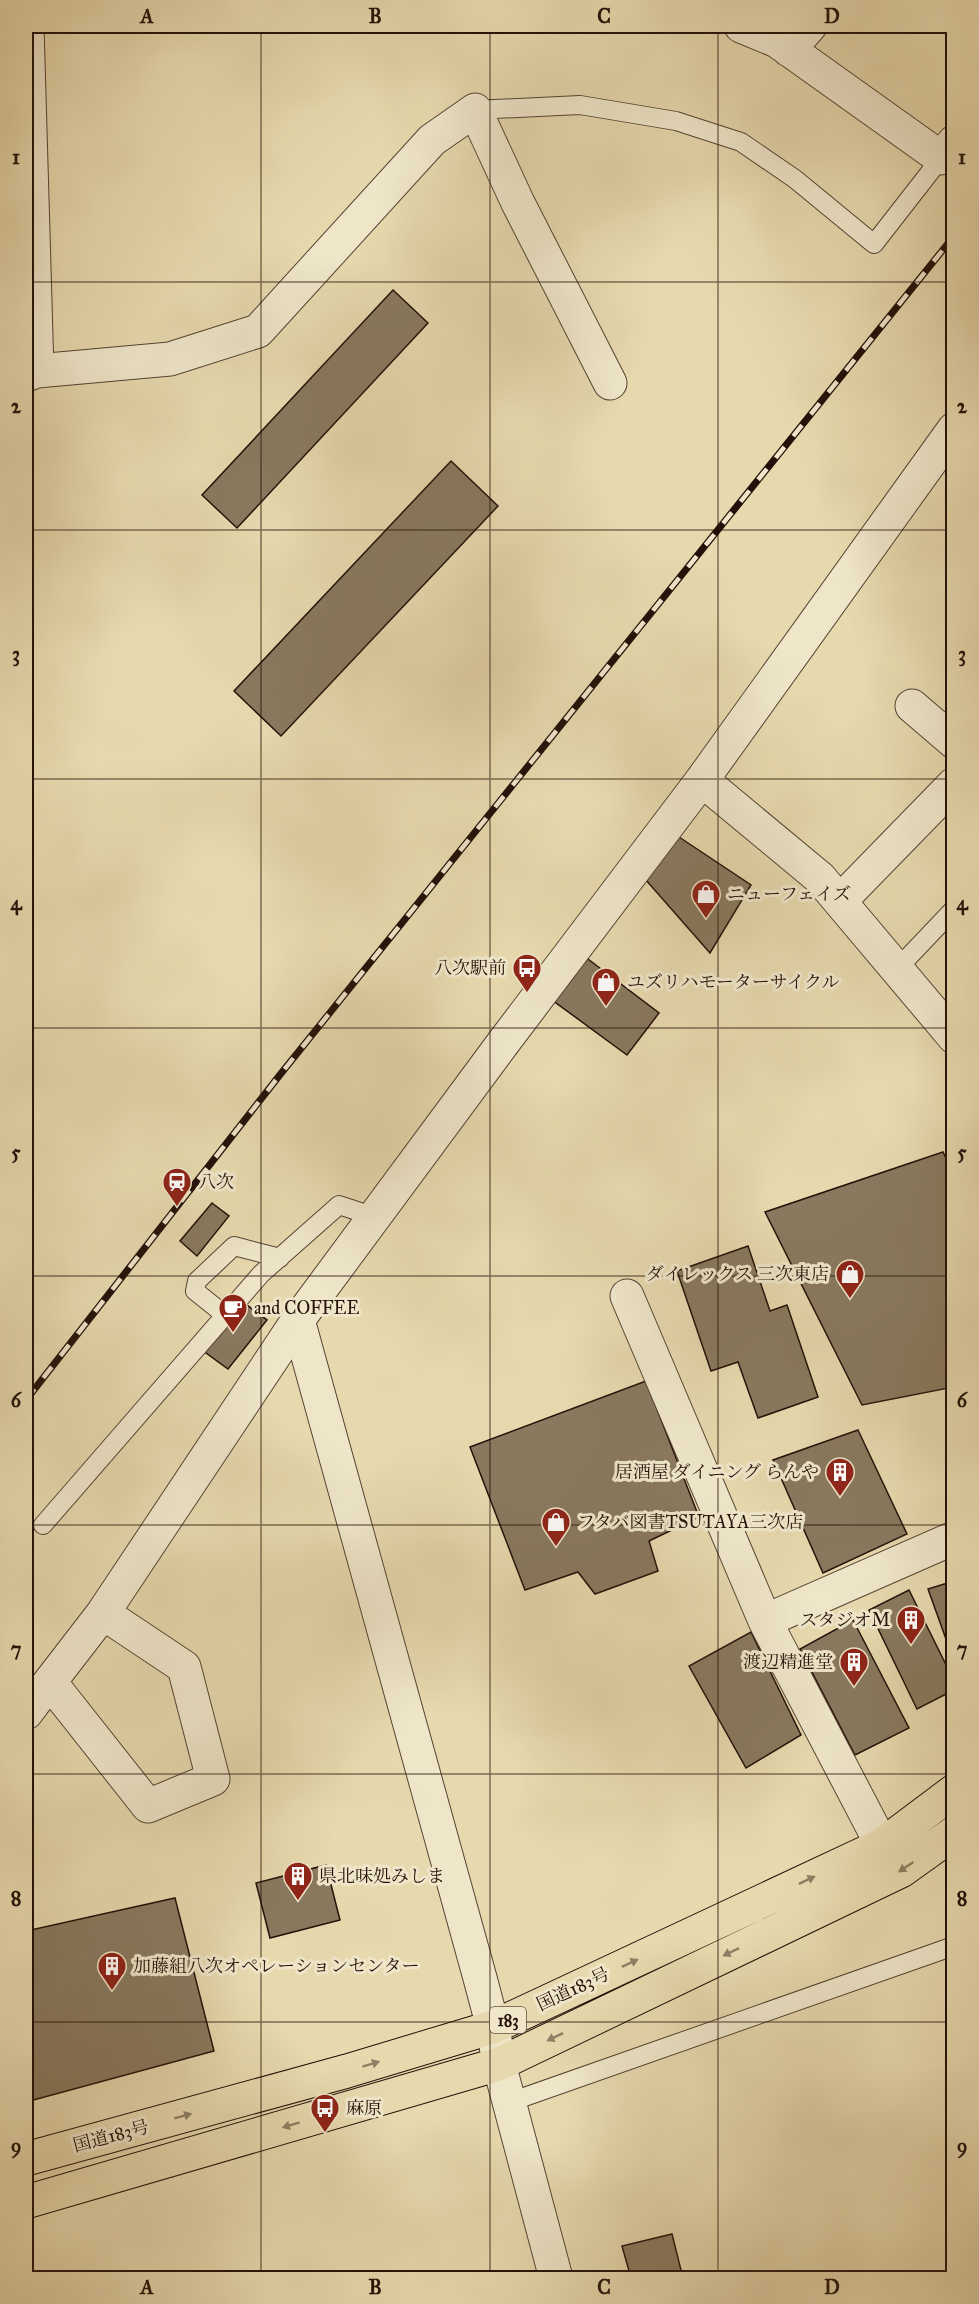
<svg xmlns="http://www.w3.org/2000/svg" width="979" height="2304" viewBox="0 0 979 2304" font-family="'IM FELL Great Primer','Noto Serif JP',serif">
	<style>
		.building { fill: #89795f; stroke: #231109; stroke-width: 1.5 }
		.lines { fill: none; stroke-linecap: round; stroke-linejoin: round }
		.service-casing { stroke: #544332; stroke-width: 20 }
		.minor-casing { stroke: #544332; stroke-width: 35 }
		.tertiary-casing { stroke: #544332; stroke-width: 35 }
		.trunk-casing { stroke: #231109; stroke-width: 35 }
		.service { stroke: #efe6ca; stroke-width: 18 }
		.minor { stroke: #efe6ca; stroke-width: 33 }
		.tertiary { stroke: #efe6ca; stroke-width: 33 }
		.trunk { stroke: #e7d9ae; stroke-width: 33 }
		.rail-casing { stroke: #231109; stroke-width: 7 }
		.rail { stroke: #efe6ca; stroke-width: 4.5; stroke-dasharray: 14; stroke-linecap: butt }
		.oneway { fill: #8f7f64 }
		.grid { fill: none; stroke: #231109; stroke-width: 1.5; stroke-opacity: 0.55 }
		.labels { text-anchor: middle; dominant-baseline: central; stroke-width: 6; stroke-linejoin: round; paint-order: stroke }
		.shield { fill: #efe6ca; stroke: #605143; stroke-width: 1.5 }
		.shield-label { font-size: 16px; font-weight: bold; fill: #231109 }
		.poi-label { font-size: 18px; fill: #231109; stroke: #efe6ca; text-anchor: start }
		.street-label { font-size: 18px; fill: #231109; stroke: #efe6ca }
		.neatline { fill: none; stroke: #231109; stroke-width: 2 }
		.grid-label { font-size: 20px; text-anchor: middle; font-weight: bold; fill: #231109 }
	</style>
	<rect width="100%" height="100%" fill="#e7d9ae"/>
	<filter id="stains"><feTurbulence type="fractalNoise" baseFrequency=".00333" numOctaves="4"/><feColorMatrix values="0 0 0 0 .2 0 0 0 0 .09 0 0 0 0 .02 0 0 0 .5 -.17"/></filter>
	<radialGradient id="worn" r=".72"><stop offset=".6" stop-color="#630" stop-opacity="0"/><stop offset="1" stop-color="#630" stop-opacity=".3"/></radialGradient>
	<path class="building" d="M 393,290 L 428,323 L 237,528 L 202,495 Z
		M 451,461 L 498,506 L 281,736 L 234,691 Z
		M 670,831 L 751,885 L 710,953 L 638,871 Z
		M 580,953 L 659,1013 L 627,1055 L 552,1000 Z
		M 943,1152 L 954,1175 L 954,1387 L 862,1405 L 765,1212 Z
		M 212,1203 L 229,1216 L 197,1256 L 180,1241 Z
		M 748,1246 L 770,1311 L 787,1305 L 818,1397 L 758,1418 L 738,1362 L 711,1371 L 677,1271 Z
		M 239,1299 L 267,1320 L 228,1369 L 198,1347 Z
		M 646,1381 L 699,1517 L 649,1541 L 658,1571 L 595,1594 L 578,1572 L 525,1590 L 470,1447 Z
		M 858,1430 L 907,1534 L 823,1573 L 773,1460 Z
		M 954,1581 L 954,1652 L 951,1653 L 928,1589 Z
		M 909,1590 L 954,1681 L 954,1690 L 917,1709 L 869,1610 Z
		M 853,1620 L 909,1728 L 855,1755 L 800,1649 Z
		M 751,1632 L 801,1735 L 746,1768 L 689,1666 Z
		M 326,1865 L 340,1920 L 270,1938 L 256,1883 Z
		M 175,1898 L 214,2051 L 26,2102 L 26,1931 Z
		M 672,2234 L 683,2278 L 631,2278 L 622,2246 Z"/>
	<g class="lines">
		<g class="service-casing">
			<path id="service" d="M 475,110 L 580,105 L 676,121 L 741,142 L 795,179 L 874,244 L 941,158
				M 897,969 L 954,909
				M 225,1315 L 195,1291 L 197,1281 L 234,1246 L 280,1258
				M 43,1525 L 261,1274 L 339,1205 L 375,1217
				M 510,2102 L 954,1946"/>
		</g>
		<g class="minor-casing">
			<path id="minor" d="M 27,26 L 37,371
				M 741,26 L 777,41 L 941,158 L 954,142
				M 789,50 L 810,26
				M 26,375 L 37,371 L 170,359 L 258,331 L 432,140 L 475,110 L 518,203 L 610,383
				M 912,706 L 954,742
				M 702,780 L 820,878 L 954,1037
				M 840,901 L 954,784
				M 627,1296 L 765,1621 L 954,1538
				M 298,1320 L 480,1978 L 493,2027 L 499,2064 L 556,2278
				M 765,1621 L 882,1845
				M 50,1682 L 148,1806 L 213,1779 L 184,1667 L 103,1613
				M 32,1705 L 103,1613 L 298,1320 L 503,1043 L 702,780 L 954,429"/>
		</g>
		<g class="tertiary-casing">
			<path id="tertiary" d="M 26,1713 L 32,1705"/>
		</g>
		<g class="trunk-casing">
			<path id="trunk" d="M 26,2159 L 347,2071 L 493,2027 L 882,1845 L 954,1791
				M 26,2202 L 499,2064 L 901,1871 L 954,1833"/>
		</g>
		<use href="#service" class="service"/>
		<use href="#minor" class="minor"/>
		<use href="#tertiary" class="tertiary"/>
		<use href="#trunk" class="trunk"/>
		<g class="rail-casing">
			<path id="rail" d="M 26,1400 L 279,1076 L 954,236"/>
		</g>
		<use href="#rail" class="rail"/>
	</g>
	<defs><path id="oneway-solid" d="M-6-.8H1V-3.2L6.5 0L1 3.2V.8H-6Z" transform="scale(1.5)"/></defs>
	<g class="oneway">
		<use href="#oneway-solid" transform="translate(906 1867) rotate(146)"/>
		<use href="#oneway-solid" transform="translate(807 1880) rotate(-25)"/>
		<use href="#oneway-solid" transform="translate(731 1952) rotate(154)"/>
		<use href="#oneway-solid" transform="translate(630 1963) rotate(-25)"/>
		<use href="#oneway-solid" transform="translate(555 2037) rotate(154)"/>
		<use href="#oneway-solid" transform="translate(371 2064) rotate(-17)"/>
		<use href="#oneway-solid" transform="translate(183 2116) rotate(-15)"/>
		<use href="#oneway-solid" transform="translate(291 2125) rotate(164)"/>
	</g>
	<path class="grid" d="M 261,26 L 261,2278M 490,26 L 490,2278M 718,26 L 718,2278M 26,282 L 954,282M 26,530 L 954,530M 26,779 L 954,779M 26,1028 L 954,1028M 26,1276 L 954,1276M 26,1525 L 954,1525M 26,1774 L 954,1774M 26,2022 L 954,2022"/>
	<defs>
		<g id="shop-pin" transform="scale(1.5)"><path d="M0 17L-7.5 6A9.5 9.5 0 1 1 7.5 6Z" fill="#8f2418" stroke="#efe6ca"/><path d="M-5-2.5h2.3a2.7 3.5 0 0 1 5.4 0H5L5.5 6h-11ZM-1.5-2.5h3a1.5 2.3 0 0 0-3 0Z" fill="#fff"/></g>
		<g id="bus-pin" transform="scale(1.5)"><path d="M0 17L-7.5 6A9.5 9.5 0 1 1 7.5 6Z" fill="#8f2418" stroke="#efe6ca"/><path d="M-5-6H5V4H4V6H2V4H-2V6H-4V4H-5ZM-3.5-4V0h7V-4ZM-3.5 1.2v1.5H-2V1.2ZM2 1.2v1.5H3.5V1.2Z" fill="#fff"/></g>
		<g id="station-pin" transform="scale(1.5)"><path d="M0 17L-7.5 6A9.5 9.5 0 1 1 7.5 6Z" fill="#8f2418" stroke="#efe6ca"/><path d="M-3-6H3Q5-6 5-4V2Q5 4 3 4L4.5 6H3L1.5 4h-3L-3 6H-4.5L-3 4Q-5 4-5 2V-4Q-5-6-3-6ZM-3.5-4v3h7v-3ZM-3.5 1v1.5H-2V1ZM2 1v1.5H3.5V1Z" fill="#fff"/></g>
		<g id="cafe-pin" transform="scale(1.5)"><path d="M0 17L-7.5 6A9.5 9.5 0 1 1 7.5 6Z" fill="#8f2418" stroke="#efe6ca"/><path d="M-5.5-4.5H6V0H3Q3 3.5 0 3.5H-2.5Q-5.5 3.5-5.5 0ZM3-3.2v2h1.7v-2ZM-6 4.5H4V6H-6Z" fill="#fff"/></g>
		<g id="building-pin" transform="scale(1.5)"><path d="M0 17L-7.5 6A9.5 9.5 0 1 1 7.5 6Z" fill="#8f2418" stroke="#efe6ca"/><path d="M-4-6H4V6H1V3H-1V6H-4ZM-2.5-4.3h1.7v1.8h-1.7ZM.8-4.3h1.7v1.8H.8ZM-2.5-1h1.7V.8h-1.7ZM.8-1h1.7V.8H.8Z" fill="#fff"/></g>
	</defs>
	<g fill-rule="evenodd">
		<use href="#shop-pin" x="706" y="894"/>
		<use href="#bus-pin" x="527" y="968"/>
		<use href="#shop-pin" x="606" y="982"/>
		<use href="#station-pin" x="177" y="1182"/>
		<use href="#shop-pin" x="850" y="1274"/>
		<use href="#cafe-pin" x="233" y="1308"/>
		<use href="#building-pin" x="840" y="1472"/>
		<use href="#shop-pin" x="556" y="1522"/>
		<use href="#building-pin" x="911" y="1620"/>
		<use href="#building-pin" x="854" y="1662"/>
		<use href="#building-pin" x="298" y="1876"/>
		<use href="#building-pin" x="112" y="1966"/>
		<use href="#bus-pin" x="325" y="2108"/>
	</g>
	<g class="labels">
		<rect class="shield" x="490" y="2007" width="36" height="26" rx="4.5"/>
		<g class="shield-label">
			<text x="508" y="2020">183</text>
		</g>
		<g class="poi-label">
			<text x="727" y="894">ニューフェイズ</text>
			<text x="506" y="968" text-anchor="end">八次駅前</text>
			<text x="627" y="982">ユズリハモーターサイクル</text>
			<text x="198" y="1182">八次</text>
			<text x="829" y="1274" text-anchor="end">ダイレックス 三次東店</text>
			<text x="254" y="1308">and COFFEE</text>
			<text x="819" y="1472" text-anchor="end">居酒屋 ダイニング らんや</text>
			<text x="577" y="1522">フタバ図書TSUTAYA三次店</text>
			<text x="890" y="1620" text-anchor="end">スタジオM</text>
			<text x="833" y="1662" text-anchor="end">渡辺精進堂</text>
			<text x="319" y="1876">県北味処みしま</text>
			<text x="133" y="1966">加藤組八次オペレーションセンター</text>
			<text x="346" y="2108">麻原</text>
		</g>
		<g class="street-label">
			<text transform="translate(573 1989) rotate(-25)">国道183号</text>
			<text transform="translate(111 2136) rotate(-15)">国道183号</text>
		</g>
	</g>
	<rect width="979" height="2304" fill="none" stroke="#e7d9ae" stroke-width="66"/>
	<rect x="33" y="33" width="913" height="2238" class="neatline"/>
	<g class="grid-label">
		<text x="147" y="23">A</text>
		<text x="375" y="23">B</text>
		<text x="604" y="23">C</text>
		<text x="832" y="23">D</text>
		<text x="16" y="164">1</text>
		<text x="962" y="164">1</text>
		<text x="16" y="413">2</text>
		<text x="962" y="413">2</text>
		<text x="16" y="661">3</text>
		<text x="962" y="661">3</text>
		<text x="16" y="910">4</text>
		<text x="962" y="910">4</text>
		<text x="16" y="1159">5</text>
		<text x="962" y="1159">5</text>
		<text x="16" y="1407">6</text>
		<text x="962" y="1407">6</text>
		<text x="16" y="1656">7</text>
		<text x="962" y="1656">7</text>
		<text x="16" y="1905">8</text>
		<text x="962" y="1905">8</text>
		<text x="16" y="2153">9</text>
		<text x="962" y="2153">9</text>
		<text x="147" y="2294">A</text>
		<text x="375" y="2294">B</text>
		<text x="604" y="2294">C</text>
		<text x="832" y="2294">D</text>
	</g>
	<rect width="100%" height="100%" filter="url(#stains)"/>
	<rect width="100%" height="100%" fill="url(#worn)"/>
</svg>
